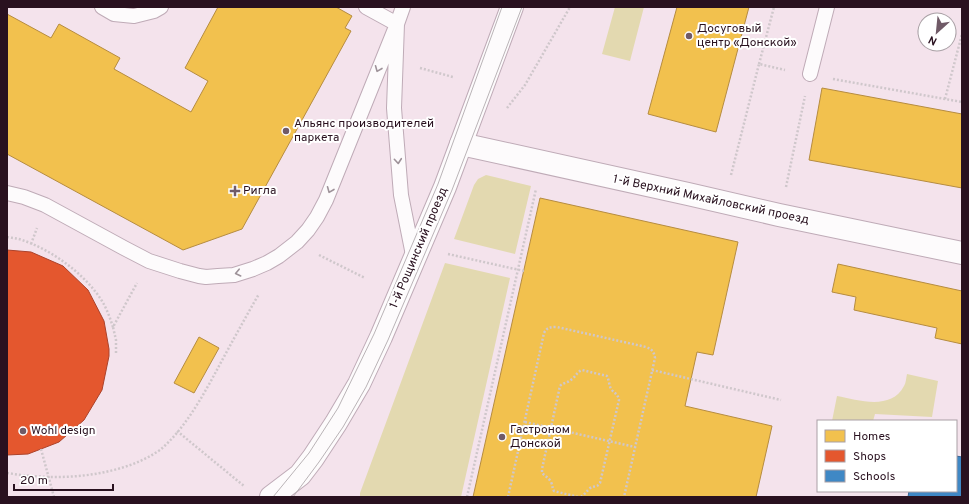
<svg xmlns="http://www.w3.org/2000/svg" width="969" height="504" viewBox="0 0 969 504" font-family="Overpass,sans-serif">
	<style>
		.green { fill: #e3d9b0 }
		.homes { fill: #f2c14e; stroke: #b68c40 }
		.shops { fill: #e4572e; stroke: #ac422a }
		.schools { fill: #3f88c5; stroke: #386493 }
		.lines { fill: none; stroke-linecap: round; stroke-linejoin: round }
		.service-casing { stroke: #bfabb7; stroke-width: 16 }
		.minor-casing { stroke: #bfabb7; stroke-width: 24 }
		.tertiary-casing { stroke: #bfabb7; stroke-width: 24 }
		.path { stroke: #cfc7cb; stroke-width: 2.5; stroke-dasharray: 2 2; stroke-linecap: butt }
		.service { stroke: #fdfbfc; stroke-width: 14 }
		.minor { stroke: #fdfbfc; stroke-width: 22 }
		.tertiary { stroke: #fdfbfc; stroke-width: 22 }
		.tram { stroke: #bab4b7; stroke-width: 1 }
		.oneway { stroke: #9e9299 }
		.poi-dot { fill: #705a67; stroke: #fff; stroke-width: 1.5 }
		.labels { text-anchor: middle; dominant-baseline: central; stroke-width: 4; stroke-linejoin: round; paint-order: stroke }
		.poi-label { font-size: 12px; fill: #29111f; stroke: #fff; text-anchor: start }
		.street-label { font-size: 12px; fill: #29111f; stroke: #fff }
	</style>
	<rect width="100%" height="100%" fill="#f4e3ec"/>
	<path class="green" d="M 615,7 L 644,7 L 630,61 L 602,54 Z
		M 486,175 L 531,186 L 515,254 L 454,239 L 474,185 L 478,179 Z
		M 445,263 L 510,278 L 461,497 L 360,497 L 360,493 Z
		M 907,374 L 938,381 L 932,417 L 875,414 L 873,421 L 832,421 L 837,396 C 858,400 891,411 904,386 C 906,383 906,378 907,374 Z"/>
	<path class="homes" d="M 218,7 L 336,7 L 352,16 L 345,28 L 351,31 L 242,229 L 183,250 L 7,154 L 7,14 L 51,38 L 59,24 L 120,58 L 114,69 L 191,112 L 208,81 L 185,68 Z
		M 677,7 L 749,7 L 716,132 L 648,114 Z
		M 822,88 L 962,114 L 962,188 L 809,160 Z
		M 540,198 L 738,242 L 713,355 L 697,352 L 685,406 L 772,426 L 756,497 L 473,497 Z
		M 838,264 L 962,291 L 962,344 L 935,338 L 937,328 L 854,310 L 856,297 L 832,292 Z
		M 199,337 L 219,348 L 194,393 L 174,383 Z"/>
	<path class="shops" d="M 7,250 L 31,252 L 63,266 L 88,290 L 104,321 L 109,349 L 109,356 L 102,390 L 84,420 L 59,442 L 41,449 L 28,454 L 7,455 Z"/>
	<path class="schools" d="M 956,456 L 962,457 L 962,497 L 908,497 L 909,491 L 956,491 Z"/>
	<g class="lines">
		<g class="service-casing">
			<path id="service" d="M 102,7 L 114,14 L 134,16 L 154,11 L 161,7
				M 366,7 L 397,24 L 394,108 L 401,195 L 414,260
				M 810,74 L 827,7
				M 7,193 L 24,197 L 45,205 L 124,248 L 149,261 L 180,271 L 199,276 L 206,277 L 218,276 L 234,275 L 253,269 L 267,263 L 279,256 L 297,242 L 308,230 L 317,217 L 326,200 L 397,24 L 403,7"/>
		</g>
		<g class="minor-casing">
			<path id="minor" d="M 461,144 L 688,194 L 779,215 L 962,253"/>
		</g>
		<g class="tertiary-casing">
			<path id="tertiary" d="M 271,497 L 300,475 L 313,458 L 336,423 L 359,384 L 381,337 L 445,187 L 512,7"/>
		</g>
		<path class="path" d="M 759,64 L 774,7
			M 420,68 L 453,77
			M 833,79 L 962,102
			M 945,99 L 962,34
			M 507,108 L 525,85 L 570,7
			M 731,175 L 759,64 L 785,70
			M 786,187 L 805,96
			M 7,237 C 12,238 17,238 22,240 C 52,250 85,274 102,301 C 107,309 110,318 113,327
			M 31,244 L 37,228
			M 448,254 L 524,271
			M 319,255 L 365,278
			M 116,353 L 116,340 L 113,327 L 137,283
			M 652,370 L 781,400
			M 525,422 L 635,447
			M 177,431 L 244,486
			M 41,449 L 54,497
			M 7,473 C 45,479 84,479 121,468 C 135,464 148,458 160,450 C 185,429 204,394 219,366 C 232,342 245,318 259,294
			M 467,497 L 536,189
			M 508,497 L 544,333 C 547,327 551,327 557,327 L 646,347 C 652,349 654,352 655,358 L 624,497
			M 578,497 L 554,491 C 552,488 553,486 551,482 C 549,478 545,476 542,473 L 542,469 L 560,386 C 564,382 568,383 572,379 C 576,376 577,372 582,370 L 607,376 C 609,380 609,385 611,389 C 614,393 618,394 619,400 L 600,483 C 597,488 593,485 589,489 C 586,492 584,495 581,497"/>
		<use href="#service" class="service"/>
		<use href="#minor" class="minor"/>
		<use href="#tertiary" class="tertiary"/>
		<path class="tram" d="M 273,497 L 309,453 L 338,408 L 374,334 L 438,184 L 502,7
			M 293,497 L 319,462 L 343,427 L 366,387 L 388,340 L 452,190 L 522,7"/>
	</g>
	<defs><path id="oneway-chevron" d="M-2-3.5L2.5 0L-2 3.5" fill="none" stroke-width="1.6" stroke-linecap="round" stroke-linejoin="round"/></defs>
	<g class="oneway">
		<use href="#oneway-chevron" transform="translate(378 69) rotate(112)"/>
		<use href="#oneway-chevron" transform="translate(398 161) rotate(85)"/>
		<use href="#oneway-chevron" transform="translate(330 190) rotate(112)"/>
		<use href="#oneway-chevron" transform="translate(238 273) rotate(167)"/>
	</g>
	<g class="poi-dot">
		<circle cx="689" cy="36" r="4"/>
		<circle cx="286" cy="131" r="4"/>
		<path d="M233 185h4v4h4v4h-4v4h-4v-4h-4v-4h4z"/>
		<circle cx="23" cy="431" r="4"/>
		<circle cx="502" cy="437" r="4"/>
	</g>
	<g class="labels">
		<g class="poi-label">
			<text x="697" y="29">Досуговый<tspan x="697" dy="14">центр «Донской»</tspan></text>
			<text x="294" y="124">Альянс производителей<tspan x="294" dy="14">паркета</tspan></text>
			<text x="243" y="191">Ригла</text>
			<text x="510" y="430">Гастроном<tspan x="510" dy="14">Донской</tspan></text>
			<text x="31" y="431">Wohl design</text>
		</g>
		<g class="street-label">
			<text transform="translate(711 200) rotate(12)">1-й Верхний Михайловский проезд</text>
			<text transform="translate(419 248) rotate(-67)">1-й Рощинский проезд</text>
		</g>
	</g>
	<rect width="969" height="504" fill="none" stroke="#29111f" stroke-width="16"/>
	<rect x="817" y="420" width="140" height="72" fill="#ffffff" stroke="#a9a0a5"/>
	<rect x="825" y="430" width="20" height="12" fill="#f2c14e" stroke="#a9a0a5"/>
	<text x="853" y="440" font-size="12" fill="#29111f">Homes</text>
	<rect x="825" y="450" width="20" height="12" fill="#e4572e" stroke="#a9a0a5"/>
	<text x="853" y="460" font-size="12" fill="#29111f">Shops</text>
	<rect x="825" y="470" width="20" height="12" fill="#3f88c5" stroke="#a9a0a5"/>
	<text x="853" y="480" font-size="12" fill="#29111f">Schools</text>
	<g transform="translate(937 32) rotate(207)"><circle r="19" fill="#ffffff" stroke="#a9a0a5"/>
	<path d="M0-3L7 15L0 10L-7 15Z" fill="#705a67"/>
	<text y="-6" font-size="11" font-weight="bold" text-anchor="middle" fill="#29111f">N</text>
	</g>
	<path d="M14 484v6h99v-6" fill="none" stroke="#29111f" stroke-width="2"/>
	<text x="20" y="484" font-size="12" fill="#29111f" stroke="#ffffff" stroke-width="3" paint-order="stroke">20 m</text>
</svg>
